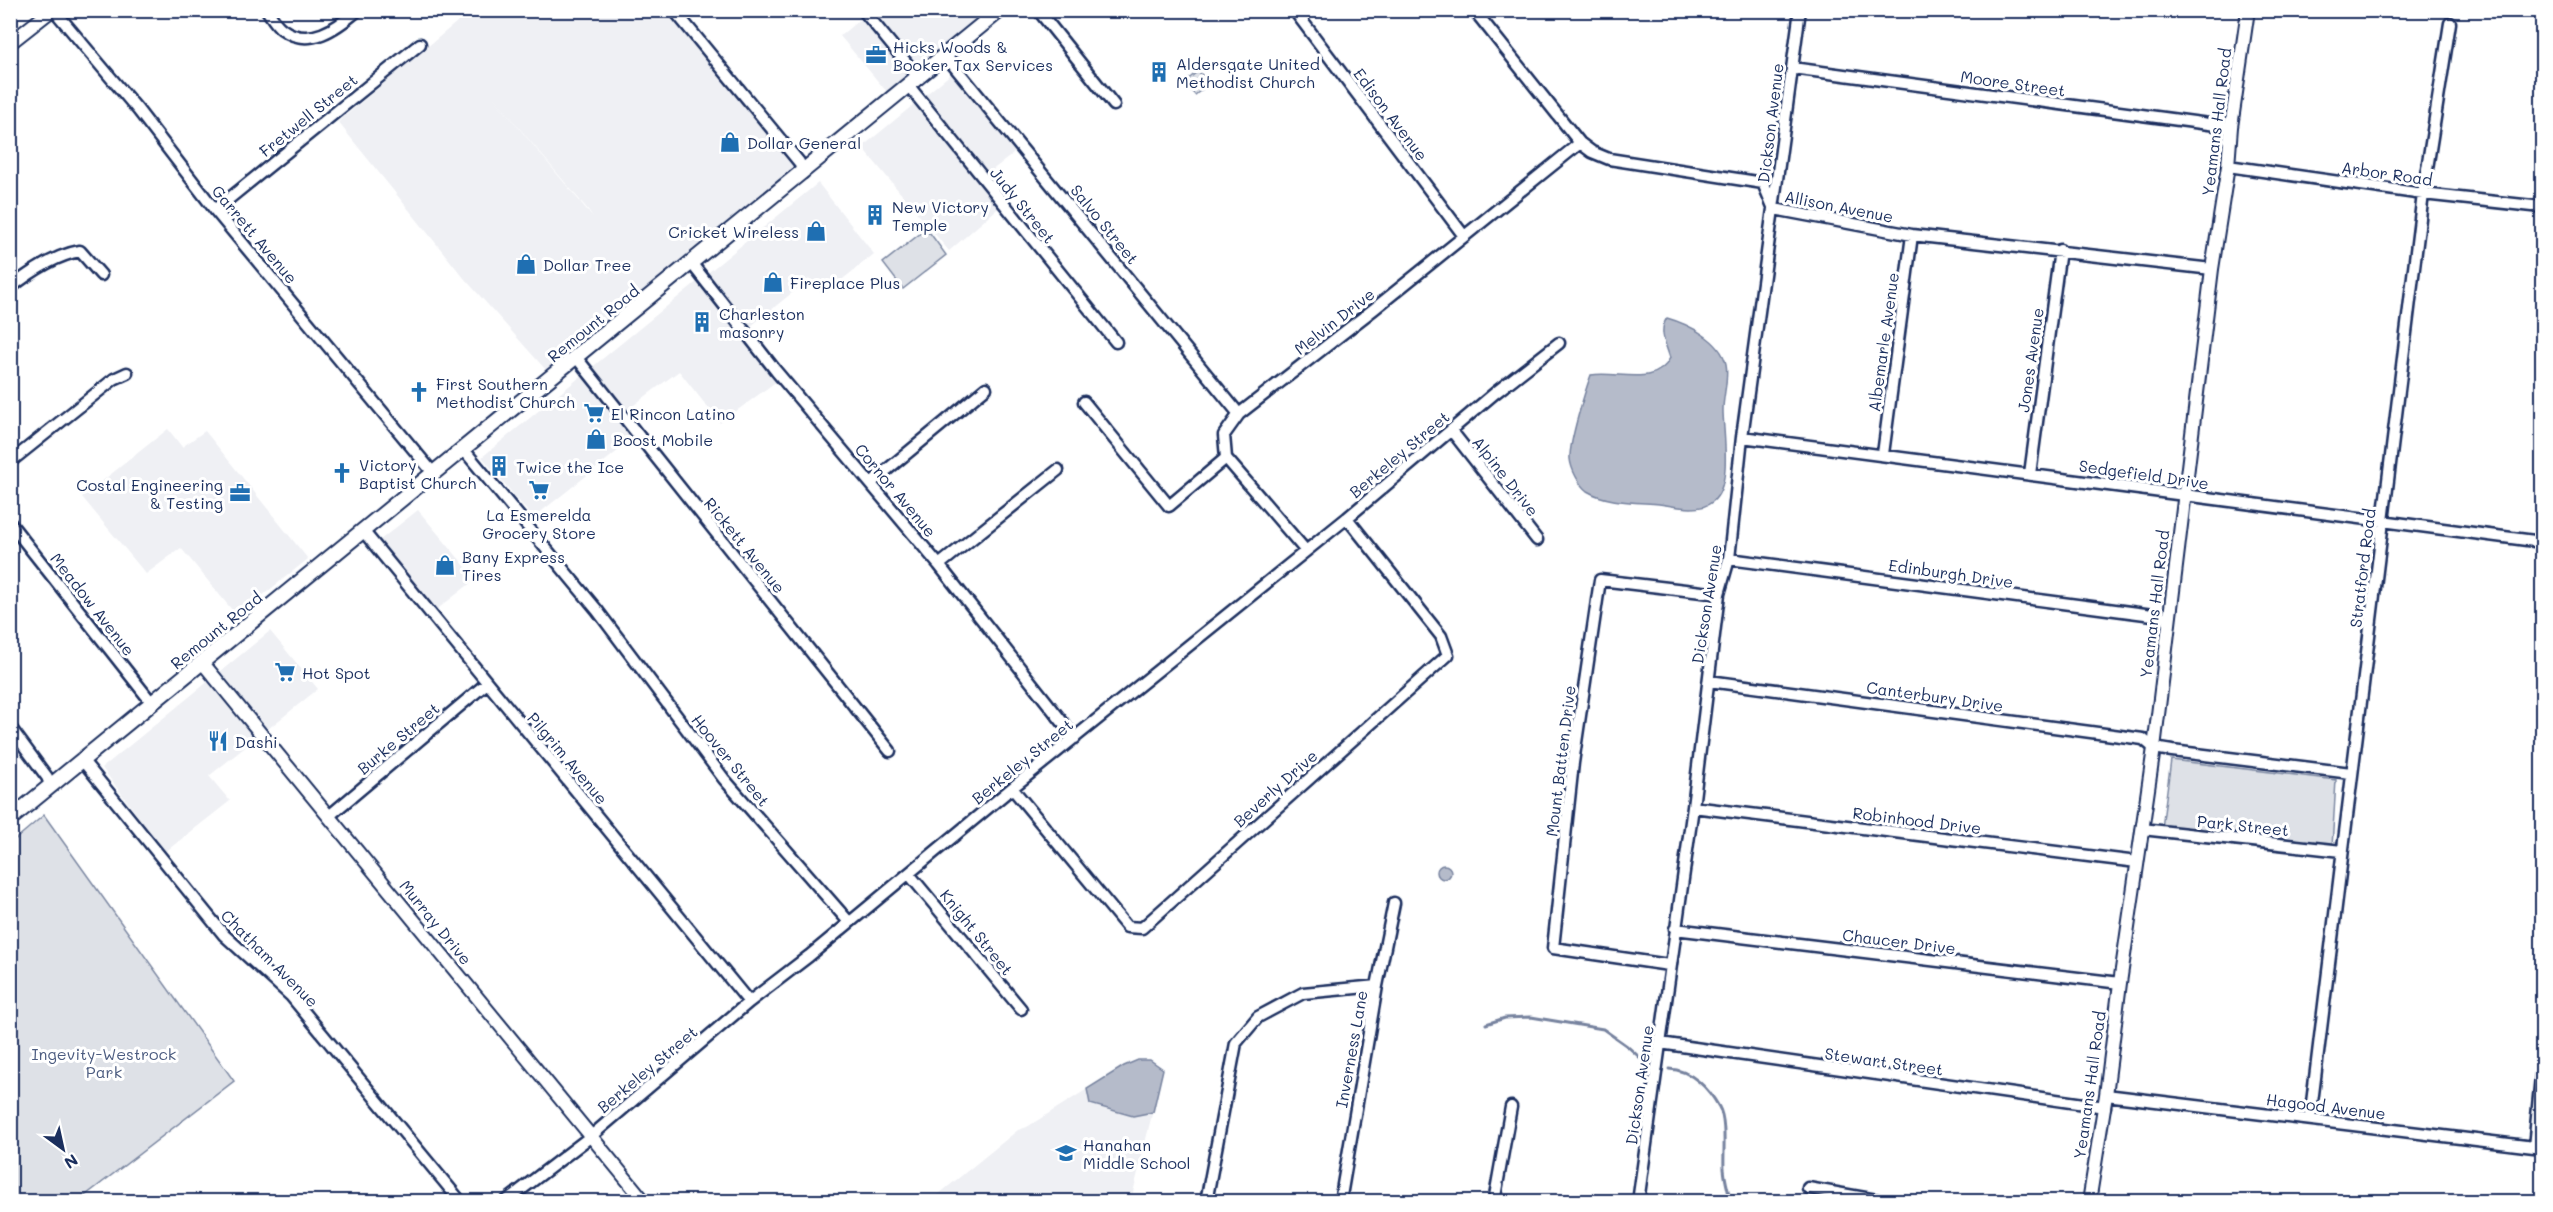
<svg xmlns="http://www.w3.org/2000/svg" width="2553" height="1212" viewBox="0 0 2553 1212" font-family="Mali,sans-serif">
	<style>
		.built { fill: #eff0f4; fill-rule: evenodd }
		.green { fill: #dee1e7; stroke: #7c88a2; stroke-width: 1.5 }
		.water { fill: #b5bbca; stroke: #77839f; stroke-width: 1.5 }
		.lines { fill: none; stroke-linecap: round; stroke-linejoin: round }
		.stream { stroke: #77839f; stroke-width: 3 }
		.minor-casing { stroke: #1b2f5e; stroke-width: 15 }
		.tertiary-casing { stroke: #1b2f5e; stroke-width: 16 }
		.secondary-casing { stroke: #1b2f5e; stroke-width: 18 }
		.minor { stroke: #fff; stroke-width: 10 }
		.tertiary { stroke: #fff; stroke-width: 12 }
		.secondary { stroke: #fff; stroke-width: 14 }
		.labels { text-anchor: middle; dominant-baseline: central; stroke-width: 6; stroke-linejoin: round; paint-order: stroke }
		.poi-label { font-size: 16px; fill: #1b2f5e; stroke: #fff; text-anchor: start }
		.street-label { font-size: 16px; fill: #1b2f5e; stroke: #fff }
		.park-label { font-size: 16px; fill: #4c5c80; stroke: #fff }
	</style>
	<rect width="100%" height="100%" fill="#fff"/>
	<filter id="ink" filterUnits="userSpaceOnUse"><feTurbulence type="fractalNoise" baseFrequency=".0167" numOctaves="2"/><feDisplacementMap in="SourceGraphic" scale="12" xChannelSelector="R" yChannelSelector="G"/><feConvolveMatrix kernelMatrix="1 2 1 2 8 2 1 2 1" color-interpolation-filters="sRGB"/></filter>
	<g filter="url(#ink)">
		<path class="built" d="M 470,11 L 674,11 L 799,162 L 546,370 L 464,278 L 338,122 ZM 489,92 L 589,211 L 592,216 Z
			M 863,11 L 987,11 L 887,92 L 840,36 L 866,14 Z
			M 957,69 L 1022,147 L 982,178 L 1003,204 L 949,251 L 862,147 Z
			M 818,183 L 874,254 L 823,295 L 809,279 L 745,331 L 781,378 L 720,423 L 679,371 L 622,414 L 638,435 L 533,518 L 482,457 Z
			M 168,429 L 182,447 L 205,431 L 308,559 L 237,616 L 181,548 L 146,574 L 82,497 Z
			M 418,510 L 476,579 L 431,614 L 375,544 Z
			M 270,631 L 318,689 L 209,776 L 230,801 L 165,852 L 102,768 Z
			M 1138,1060 L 1150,1060 L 1163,1069 L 1131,1201 L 929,1202 L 1018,1130 L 1027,1127 L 1124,1066 Z"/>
		<path class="green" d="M 1198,71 L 1210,83 L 1195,95 L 1184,83 Z
			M 921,233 L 930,233 L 946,255 L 903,289 L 883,263 Z
			M 2171,760 L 2336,780 L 2332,847 L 2162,828 Z
			M 44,815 L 234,1081 L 78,1201 L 11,1201 L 11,843 Z"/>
		<path class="water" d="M 1667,318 C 1688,324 1721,340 1726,364 C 1729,379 1723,395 1723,410 C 1723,433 1733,486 1712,502 C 1699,513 1674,506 1659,504 C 1637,502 1607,503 1587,491 C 1579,485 1571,469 1570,459 C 1569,443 1585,391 1591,375 C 1616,370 1656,388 1670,358 C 1666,345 1658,330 1667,318 Z
			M1437 872a7 7 0 1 1 14 0a7 7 0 1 1-14 0Z
			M 1138,1060 L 1150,1060 L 1163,1069 L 1153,1112 L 1133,1116 L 1090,1104 L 1087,1089 L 1124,1066 Z"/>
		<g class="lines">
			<path class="stream" d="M 1486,1024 L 1505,1018 L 1531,1017 L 1603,1029 L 1627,1046 L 1646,1063
				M 1669,1069 C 1692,1070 1709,1089 1719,1107 C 1727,1121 1723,1153 1724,1169 C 1725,1180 1728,1191 1731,1202"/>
			<g class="minor-casing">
				<path id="minor" d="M 54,10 L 138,110 L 215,210 L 434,474
					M 267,10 C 271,16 276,25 282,29 C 309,49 337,28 358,10
					M 674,10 L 799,162 L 803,173
					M 863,10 L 918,77
					M 1038,10 L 1114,105
					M 1294,10 L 1464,236
					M 1474,10 L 1580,143 L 1592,152 L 1609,159 L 1763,183 L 1774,209 L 1912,235 L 2212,269
					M 945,55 L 1239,414
					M 1792,68 L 2231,127
					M 908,85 L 1116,342
					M 2228,166 L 2423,194 L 2542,207
					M 215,210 L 420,44
					M 692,264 L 776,371 L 939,565 L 1075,738
					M 10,288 C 29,273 56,255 80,251 L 101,275
					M 576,357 L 890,751
					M 1084,402 L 1169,506 L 1226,458
					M 1451,430 L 1537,540
					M 1742,437 L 2542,542
					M 464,450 L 597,610 L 724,779 L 849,922
					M 1883,454 L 1912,235
					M 10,462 L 114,379 L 127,373
					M 2030,474 L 2060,250
					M 871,483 L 986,388
					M 10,523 L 152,703
					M 364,532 L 749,1002
					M 1306,551 L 1226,458 L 1224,435 L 1239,414 L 1374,309 L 1580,143
					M 1729,559 L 2168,617
					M 939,565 L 1058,470
					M 1709,681 L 2143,739 L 2154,748 L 2172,751 L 2351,773
					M 10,727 L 47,777 L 51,787
					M 83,761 L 224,935 L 291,996 L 461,1202
					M 1012,788 L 1127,927 L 1142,928 L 1448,655 L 1441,636 L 1347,518
					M 1693,807 L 2137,862
					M 329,816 L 487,683
					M 2142,829 L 2342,851
					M 909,874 L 1021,1009
					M 1675,929 L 2120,983
					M 1669,965 L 1553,948 L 1573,763 L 1600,580 L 1719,594
					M 1660,1043 L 2105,1107
					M 2106,1095 L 2542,1148
					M 2310,1119 L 2423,194 L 2450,23
					M 2534,1147 L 2542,1066
					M 1808,1188 L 1888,1202
					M 505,1202 L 590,1137 L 749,1002 L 809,956 L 1012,788 L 1347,518 L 1495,393 L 1559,343
					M 1206,1202 L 1236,1043 L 1258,1017 L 1303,993 L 1377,986
					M 1340,1202 L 1377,986 L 1394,903
					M 1494,1202 L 1511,1107
					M 1638,1202 L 1693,807 L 1719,594 L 1729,559 L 1742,437 L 1800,10"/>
			</g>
			<g class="tertiary-casing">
				<path id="tertiary" d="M 10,43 L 52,10
					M 202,662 L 645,1202
					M 2089,1202 L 2106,1095 L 2120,983 L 2154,748 L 2212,269 L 2228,166 L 2231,127 L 2248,10"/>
			</g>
			<g class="secondary-casing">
				<path id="secondary" d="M 10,819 L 1000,10"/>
			</g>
			<use href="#minor" class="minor"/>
			<use href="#tertiary" class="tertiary"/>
			<use href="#secondary" class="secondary"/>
		</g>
	</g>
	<defs>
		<g id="office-bare" transform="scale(1.62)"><path d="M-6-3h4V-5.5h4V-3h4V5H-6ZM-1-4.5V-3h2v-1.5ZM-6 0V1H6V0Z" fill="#1f6fb2" stroke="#fff" stroke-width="2.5" paint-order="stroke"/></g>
		<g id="building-bare" transform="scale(1.62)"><path d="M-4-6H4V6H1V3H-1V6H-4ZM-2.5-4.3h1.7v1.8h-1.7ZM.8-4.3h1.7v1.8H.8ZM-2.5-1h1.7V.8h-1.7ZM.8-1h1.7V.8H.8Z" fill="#1f6fb2" stroke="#fff" stroke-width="2.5" paint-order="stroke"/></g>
		<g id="shop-bare" transform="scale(1.62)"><path d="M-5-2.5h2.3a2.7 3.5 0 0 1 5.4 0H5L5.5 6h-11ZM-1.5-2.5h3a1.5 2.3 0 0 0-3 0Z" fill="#1f6fb2" stroke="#fff" stroke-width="2.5" paint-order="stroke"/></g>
		<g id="church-bare" transform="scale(1.62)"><path d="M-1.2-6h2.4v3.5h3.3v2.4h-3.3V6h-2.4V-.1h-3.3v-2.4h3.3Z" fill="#1f6fb2" stroke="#fff" stroke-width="2.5" paint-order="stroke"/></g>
		<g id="supermarket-bare" transform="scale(1.62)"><path d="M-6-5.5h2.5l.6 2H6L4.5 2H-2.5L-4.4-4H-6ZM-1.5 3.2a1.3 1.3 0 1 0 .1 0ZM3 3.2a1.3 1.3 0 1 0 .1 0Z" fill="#1f6fb2" stroke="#fff" stroke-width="2.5" paint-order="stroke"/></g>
		<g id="restaurant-bare" transform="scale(1.62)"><path d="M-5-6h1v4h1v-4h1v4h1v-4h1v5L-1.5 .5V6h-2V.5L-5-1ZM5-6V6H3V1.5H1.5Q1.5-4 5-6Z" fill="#1f6fb2" stroke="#fff" stroke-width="2.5" paint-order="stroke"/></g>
		<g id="school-bare" transform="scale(1.62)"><path d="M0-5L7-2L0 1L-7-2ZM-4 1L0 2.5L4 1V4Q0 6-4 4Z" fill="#1f6fb2" stroke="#fff" stroke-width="2.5" paint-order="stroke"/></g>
	</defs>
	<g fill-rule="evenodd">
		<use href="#office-bare" x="876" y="55"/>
		<use href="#building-bare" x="1159" y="72"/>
		<use href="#shop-bare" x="730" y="142"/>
		<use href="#building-bare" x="875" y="215"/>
		<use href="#shop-bare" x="816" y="231"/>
		<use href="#shop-bare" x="526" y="264"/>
		<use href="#shop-bare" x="773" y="282"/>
		<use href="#building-bare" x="702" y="322"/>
		<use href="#church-bare" x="419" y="392"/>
		<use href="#supermarket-bare" x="594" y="413"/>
		<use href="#shop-bare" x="596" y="439"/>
		<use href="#building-bare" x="499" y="466"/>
		<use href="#church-bare" x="342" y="473"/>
		<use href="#supermarket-bare" x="539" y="490"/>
		<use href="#office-bare" x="240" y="493"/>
		<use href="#shop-bare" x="445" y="565"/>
		<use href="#supermarket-bare" x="285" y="672"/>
		<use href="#restaurant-bare" x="218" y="741"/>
		<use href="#school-bare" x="1066" y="1153"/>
	</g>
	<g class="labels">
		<g class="poi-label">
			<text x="893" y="46">Hicks Woods &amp;<tspan x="893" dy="18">Booker Tax Services</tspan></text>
			<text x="1176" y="63">Aldersgate United<tspan x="1176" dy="18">Methodist Church</tspan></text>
			<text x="747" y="142">Dollar General</text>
			<text x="892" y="206">New Victory<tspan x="892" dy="18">Temple</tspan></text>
			<text x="799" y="231" text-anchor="end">Cricket Wireless</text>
			<text x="543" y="264">Dollar Tree</text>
			<text x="790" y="282">Fireplace Plus</text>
			<text x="719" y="313">Charleston<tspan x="719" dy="18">masonry</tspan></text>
			<text x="436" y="383">First Southern<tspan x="436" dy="18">Methodist Church</tspan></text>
			<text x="611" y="413">El Rincon Latino</text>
			<text x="613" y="439">Boost Mobile</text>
			<text x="359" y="464">Victory<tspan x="359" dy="18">Baptist Church</tspan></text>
			<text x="516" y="466">Twice the Ice</text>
			<text x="223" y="484" text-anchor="end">Costal Engineering<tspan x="223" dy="18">&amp; Testing</tspan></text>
			<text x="539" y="514" text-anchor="middle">La Esmerelda<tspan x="539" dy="18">Grocery Store</tspan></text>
			<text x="462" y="556">Bany Express<tspan x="462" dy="18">Tires</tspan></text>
			<text x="302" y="672">Hot Spot</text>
			<text x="235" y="741">Dashi</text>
			<text x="1083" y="1144">Hanahan<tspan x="1083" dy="18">Middle School</tspan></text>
		</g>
		<g class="street-label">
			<text transform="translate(2013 83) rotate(8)">Moore Street</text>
			<text transform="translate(1391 114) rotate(53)">Edison Avenue</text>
			<text transform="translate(308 115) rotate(-39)">Fretwell Street</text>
			<text transform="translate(2216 122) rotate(-83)">Yeamans Hall Road</text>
			<text transform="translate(1770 123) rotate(-83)">Dickson Avenue</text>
			<text transform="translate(2387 173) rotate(8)">Arbor Road</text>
			<text transform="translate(1023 205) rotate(51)">Judy Street</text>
			<text transform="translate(1839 206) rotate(11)">Allison Avenue</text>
			<text transform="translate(1105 224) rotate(51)">Salvo Street</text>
			<text transform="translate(255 234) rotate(50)">Garrett Avenue</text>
			<text transform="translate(1334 321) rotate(-38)">Melvin Drive</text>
			<text transform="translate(593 323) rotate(-39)">Remount Road</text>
			<text transform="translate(1883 342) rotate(-82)">Albemarle Avenue</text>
			<text transform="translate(2030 360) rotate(-82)">Jones Avenue</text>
			<text transform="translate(1399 454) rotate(-40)">Berkeley Street</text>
			<text transform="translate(2144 474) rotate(8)">Sedgefield Drive</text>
			<text transform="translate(1506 476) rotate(52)">Alpine Drive</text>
			<text transform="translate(896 490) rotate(50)">Cornor Avenue</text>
			<text transform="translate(745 545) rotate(51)">Rickett Avenue</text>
			<text transform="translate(2362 568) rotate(-83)">Stratford Road</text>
			<text transform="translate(1951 573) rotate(8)">Edinburgh Drive</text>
			<text transform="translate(93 604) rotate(52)">Meadow Avenue</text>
			<text transform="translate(1706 604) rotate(-81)">Dickson Avenue</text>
			<text transform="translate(2154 604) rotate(-83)">Yeamans Hall Road</text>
			<text transform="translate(216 630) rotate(-39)">Remount Road</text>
			<text transform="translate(1935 696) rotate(8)">Canterbury Drive</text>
			<text transform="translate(398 738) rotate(-40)">Burke Street</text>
			<text transform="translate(568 758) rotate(50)">Pilgrim Avenue</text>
			<text transform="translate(731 760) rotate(51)">Hoover Street</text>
			<text transform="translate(1022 761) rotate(-39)">Berkeley Street</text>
			<text transform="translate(1560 761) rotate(-83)">Mount Batten Drive</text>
			<text transform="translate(1275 788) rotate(-42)">Beverly Drive</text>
			<text transform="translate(1917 820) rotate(7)">Robinhood Drive</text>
			<text transform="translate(2243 825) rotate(6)">Park Street</text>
			<text transform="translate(436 922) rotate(51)">Murray Drive</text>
			<text transform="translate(977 932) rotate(51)">Knight Street</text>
			<text transform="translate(1899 941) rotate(7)">Chaucer Drive</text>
			<text transform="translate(270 958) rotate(45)">Chatham Avenue</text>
			<text transform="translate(1351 1049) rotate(-80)">Inverness Lane</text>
			<text transform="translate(1884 1061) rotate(8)">Stewart Street</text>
			<text transform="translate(647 1069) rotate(-40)">Berkeley Street</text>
			<text transform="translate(1639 1085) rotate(-82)">Dickson Avenue</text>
			<text transform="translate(2089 1085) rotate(-82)">Yeamans Hall Road</text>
			<text transform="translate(2326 1106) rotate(7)">Hagood Avenue</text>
		</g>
		<g class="park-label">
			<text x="104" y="1053">Ingevity-Westrock<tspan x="104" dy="18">Park</tspan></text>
		</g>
	</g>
	<rect width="2553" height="1212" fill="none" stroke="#fff" stroke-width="36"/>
	<rect x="18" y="18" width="2517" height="1176" fill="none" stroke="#1b2f5e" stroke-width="2" filter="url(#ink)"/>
	<g transform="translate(63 1149) rotate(147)" stroke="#ffffff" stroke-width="4.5" paint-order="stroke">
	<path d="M0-4.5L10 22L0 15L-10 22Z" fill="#1b2f5e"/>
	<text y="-9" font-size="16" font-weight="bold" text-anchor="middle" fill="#1b2f5e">N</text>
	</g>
</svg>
